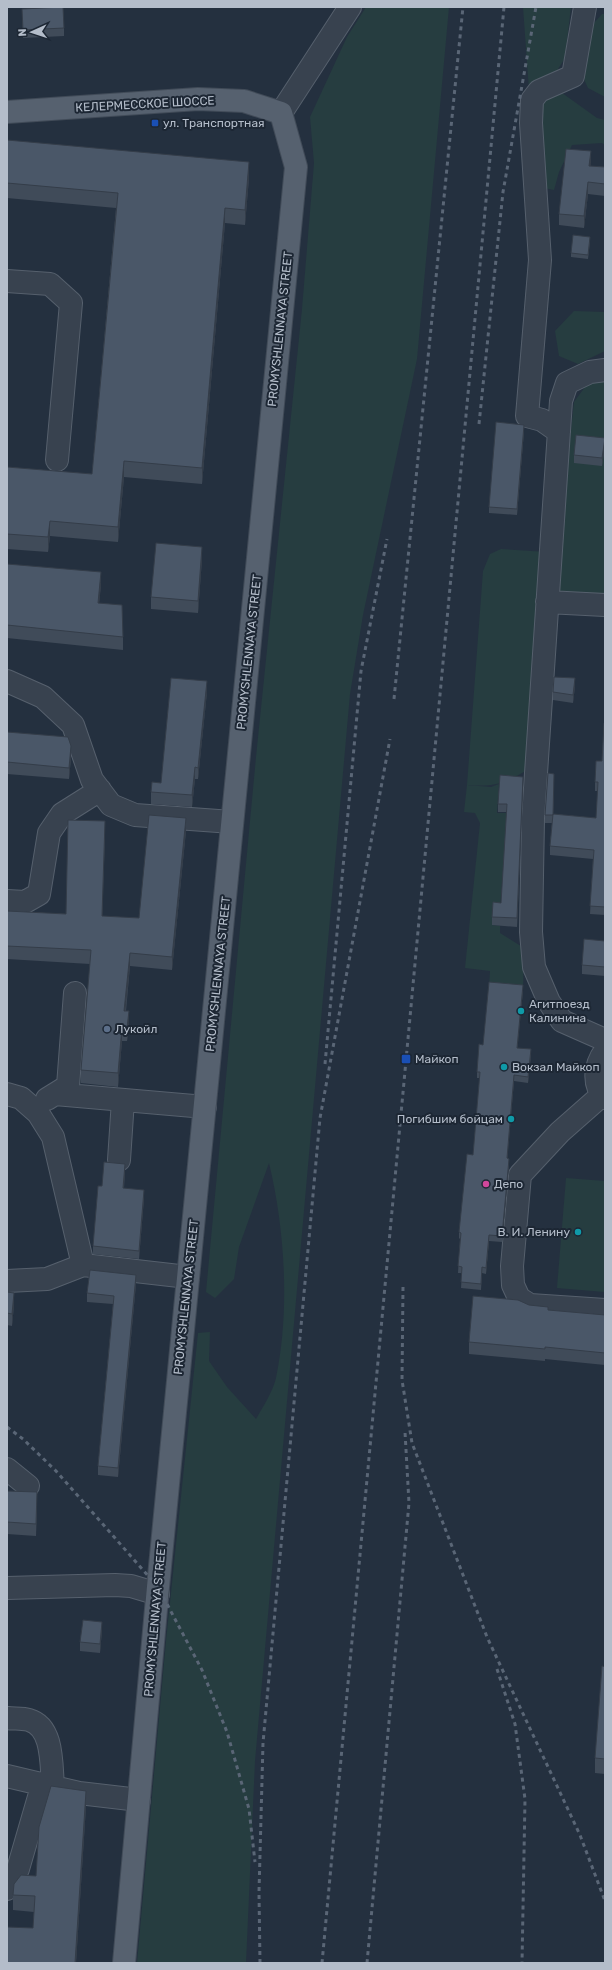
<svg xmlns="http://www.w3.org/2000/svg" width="612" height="1970" viewBox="0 0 612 1970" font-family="Rubik,sans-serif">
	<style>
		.green { fill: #263d40 }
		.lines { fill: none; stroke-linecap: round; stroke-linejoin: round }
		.minor-casing { stroke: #56606d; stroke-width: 24 }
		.major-casing { stroke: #414b58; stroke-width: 24 }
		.minor { stroke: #38424f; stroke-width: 22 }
		.major { stroke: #56616f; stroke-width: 22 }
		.rail { stroke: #5a6676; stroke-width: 3; stroke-dasharray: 4 4; stroke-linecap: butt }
		.wall { fill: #404b59 }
		.shaded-wall { fill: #343d49 }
		.building { fill: #4a5768; stroke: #343d49 }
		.transit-dot { fill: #1a4fb4; stroke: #1d2734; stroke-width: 1.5 }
		.culture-dot { fill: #0f9aa8; stroke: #1d2734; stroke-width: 1.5 }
		.service-dot { fill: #5c6f8a; stroke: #1d2734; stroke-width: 1.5 }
		.hotel-dot { fill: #d1479c; stroke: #1d2734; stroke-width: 1.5 }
		.labels { text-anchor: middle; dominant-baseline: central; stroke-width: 4; stroke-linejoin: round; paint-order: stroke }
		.street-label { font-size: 12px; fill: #b4bdca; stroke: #1d2734 }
		.poi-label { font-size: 12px; fill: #b4bdca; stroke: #1d2734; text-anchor: start }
	</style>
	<rect width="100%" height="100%" fill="#24303f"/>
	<path class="green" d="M 366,7 L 449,7 L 417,359 L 363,615 L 350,694 L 255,1761 L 246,1963 L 137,1963 L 166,1641 L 198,1333 L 210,1332 L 209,1361 L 227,1387 L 256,1419 C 263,1407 273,1391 276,1378 C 290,1311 285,1229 269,1163 L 239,1247 L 234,1279 L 215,1298 L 206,1292 L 256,757 L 302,309 L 314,163 L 310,117 L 347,37 Z
		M 523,7 L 571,7 L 565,58 L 553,77 L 529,90 Z
		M 602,14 L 605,14 L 605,97 L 588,88 L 580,71 L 585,33 Z
		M 558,90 L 597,118 L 605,120 L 605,145 L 602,143 L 572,145 L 559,172 L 554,190 L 539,187 L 539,95 Z
		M 574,311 L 605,312 L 605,351 L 578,364 L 559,356 L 555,331 Z
		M 605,358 L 605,596 L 591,601 L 554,591 L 574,402 L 585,387 L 597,380 Z
		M 501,549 L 547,552 L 532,767 C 506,783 498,787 467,785 L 483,571 L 490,554 Z
		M 499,784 L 497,813 L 507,813 L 500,910 L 493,910 L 492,925 L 500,926 L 500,933 L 524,948 L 523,991 L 489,988 L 490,971 L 465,968 L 480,823 L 475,813 L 464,812 L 467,785 L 491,787 Z
		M 566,1178 L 605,1181 L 605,1292 L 557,1288 Z"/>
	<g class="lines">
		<g class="minor-casing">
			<path id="minor" d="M 281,113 L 350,7
				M 7,281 L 50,284 L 71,303 L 57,460
				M 605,370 L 590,372 L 567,383 L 561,401 L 533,818 L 531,932 L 534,967 L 549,1002 L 562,1021 L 605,1040
				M 559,432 L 542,420 L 527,416 L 540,260 L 531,123 L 532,100 L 539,91 L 573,76 L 585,7
				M 547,602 L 605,605
				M 7,681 L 43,697 L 73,725 L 92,780 L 111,805 L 135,815 L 232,822
				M 7,901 L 25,902 L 39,894 L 49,833 L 62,814 L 100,790
				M 605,1051 C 595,1065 592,1084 605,1098
				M 7,1094 L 21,1098 L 38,1113 L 53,1137 L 83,1265
				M 55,1094 L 205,1107
				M 602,1095 L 560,1132 L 520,1175 L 512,1266 L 513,1285 L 519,1298 L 530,1305 L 605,1310
				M 47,1099 L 68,1086 L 75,993
				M 119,1160 L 123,1100
				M 7,1281 L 47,1279 L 83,1265 L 188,1277
				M 7,1469 L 28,1486
				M 7,1588 L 115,1585 L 131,1586 L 158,1594
				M 7,1718 C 14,1719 22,1718 29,1720 C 54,1727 51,1766 53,1786
				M 7,1776 L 79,1793 L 139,1800
				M 7,1889 L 18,1869 L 43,1783"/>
		</g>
		<g class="major-casing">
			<path id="major" d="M 7,112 L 198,99 L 244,101 L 281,113 L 296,167 L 158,1587 L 124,1963"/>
		</g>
		<use href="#minor" class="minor"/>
		<use href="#major" class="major"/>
		<path class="rail" d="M 479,424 L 503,192 L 536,7
			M 394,699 L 463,7
			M 325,1064 L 361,671 L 387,539
			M 403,1287 L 402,1380 L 412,1443 L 487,1637 L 580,1835 L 605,1901
			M 7,1427 L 23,1439 L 56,1471 L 158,1587 L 202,1670 L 227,1732 L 249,1809 L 255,1862
			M 497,1669 L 515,1724 L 525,1799 L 522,1963
			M 260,1963 L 259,1892 L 263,1743 L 320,1118 L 390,739
			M 322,1963 L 504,7
			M 367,1963 L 409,1503 L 405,1432"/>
	</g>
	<path class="wall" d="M 22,9 L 64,28 L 64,36 L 23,38 Z
		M 7,140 L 249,178 L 245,225 L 225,223 L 202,484 L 124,477 L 118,542 L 50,536 L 48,552 L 7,549 L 7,467 L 92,474 L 116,208 L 7,198 Z
		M 591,163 L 590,166 L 605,167 L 605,196 L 588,194 L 584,228 L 559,225 L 559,214 Z
		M 590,241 L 588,259 L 571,257 L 571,253 Z
		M 524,431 L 517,515 L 489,513 L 489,507 Z
		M 605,446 L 602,466 L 574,463 L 574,455 Z
		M 202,559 L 198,613 L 151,609 L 151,597 Z
		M 7,564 L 101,585 L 99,603 L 123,637 L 123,650 L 7,638 Z
		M 575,686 L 573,703 L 553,700 L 553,692 Z
		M 207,692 L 198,779 L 195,779 L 192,807 L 151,804 L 151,792 L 161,783 Z
		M 605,724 L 605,915 L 590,914 L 593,859 L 550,855 L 550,846 L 552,823 L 545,823 L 545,815 L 554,782 L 553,814 L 596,818 L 598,791 L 595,791 L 595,782 L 602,761 Z
		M 7,732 L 71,758 L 69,779 L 7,774 Z
		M 523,785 L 517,927 L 492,925 L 492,917 L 501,903 L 507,812 L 498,812 L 498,804 Z
		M 186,831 L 172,970 L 130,966 L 126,1011 L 129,1025 L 127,1041 L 122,1041 L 118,1087 L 81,1083 L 81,1070 L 90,964 L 7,959 L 7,911 L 66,914 L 105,835 L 102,916 L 139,918 Z
		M 605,941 L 605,976 L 582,974 L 582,965 Z
		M 523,991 L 517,1048 L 531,1055 L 528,1083 L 514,1081 L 507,1158 L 509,1165 L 502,1242 L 489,1241 L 486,1274 L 482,1273 L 481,1290 L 461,1288 L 462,1273 L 458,1273 L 460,1239 L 459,1238 L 459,1232 L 473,1155 L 480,1078 L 477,1078 L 477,1072 L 483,1045 Z
		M 125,1172 L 124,1188 L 144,1198 L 139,1259 L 93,1254 L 93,1246 L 102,1186 Z
		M 136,1284 L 118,1477 L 98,1475 L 98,1466 L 113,1304 L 87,1302 L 87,1293 Z
		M 7,1292 L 14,1305 L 12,1326 L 7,1325 Z
		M 529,1305 L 548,1310 L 605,1315 L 605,1365 L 545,1359 L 545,1361 L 469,1354 L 469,1342 Z
		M 7,1491 L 37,1504 L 36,1536 L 7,1534 Z
		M 102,1630 L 100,1653 L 80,1651 L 80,1642 Z
		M 605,1667 L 605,1774 L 595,1773 L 595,1758 Z
		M 86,1806 L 76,1963 L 7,1963 L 33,1928 L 34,1912 L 13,1910 L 13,1895 L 36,1876 Z"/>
	<path class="shaded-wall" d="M 591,151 L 591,163 L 589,178 L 589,166 Z
		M 249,162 L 249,178 L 245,225 L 245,210 Z
		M 588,182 L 588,194 L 584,228 L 584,216 Z
		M 225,208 L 225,223 L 202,484 L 202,468 Z
		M 524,425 L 524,431 L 517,515 L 517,509 Z
		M 605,438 L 605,446 L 602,466 L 602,458 Z
		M 124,461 L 124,477 L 118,542 L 118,527 Z
		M 50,521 L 50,536 L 48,552 L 48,537 Z
		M 202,547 L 202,559 L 198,613 L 198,601 Z
		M 101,572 L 101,585 L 98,616 L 98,603 Z
		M 575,678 L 575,686 L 573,703 L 573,695 Z
		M 207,681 L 207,692 L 198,779 L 198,768 Z
		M 71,746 L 71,758 L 69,779 L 69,768 Z
		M 195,767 L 195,779 L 192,807 L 192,795 Z
		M 523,777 L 523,785 L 517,927 L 517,918 Z
		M 186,818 L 186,831 L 172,970 L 172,957 Z
		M 105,821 L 105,835 L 102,929 L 102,916 Z
		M 130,953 L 130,966 L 124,1024 L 124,1011 Z
		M 523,985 L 523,991 L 517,1054 L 517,1048 Z
		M 129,1011 L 129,1025 L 127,1041 L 127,1028 Z
		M 122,1027 L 122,1041 L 118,1087 L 118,1073 Z
		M 531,1049 L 531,1055 L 528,1083 L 528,1077 Z
		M 514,1075 L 514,1081 L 507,1164 L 507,1158 Z
		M 509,1159 L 509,1165 L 502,1242 L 502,1236 Z
		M 125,1164 L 125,1172 L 123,1196 L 123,1188 Z
		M 144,1190 L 144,1198 L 139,1259 L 139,1251 Z
		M 489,1235 L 489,1241 L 486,1274 L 486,1268 Z
		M 136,1275 L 136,1284 L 118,1477 L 118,1468 Z
		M 14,1293 L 14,1305 L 12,1326 L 12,1314 Z
		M 37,1492 L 37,1504 L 36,1536 L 36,1524 Z
		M 102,1622 L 102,1630 L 100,1653 L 100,1644 Z
		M 86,1791 L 86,1806 L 76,1963 L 75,1963 Z"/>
	<path class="building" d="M 63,7 L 64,28 L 23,30 L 22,9 Z
		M 7,140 L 249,162 L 245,210 L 225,208 L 202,468 L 124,461 L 118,527 L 50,521 L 48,537 L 7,534 L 7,467 L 92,474 L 118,193 L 7,183 Z
		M 566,149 L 591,151 L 589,166 L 605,167 L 605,184 L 588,182 L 584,216 L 559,214 Z
		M 573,235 L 590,237 L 588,255 L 571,253 Z
		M 496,422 L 524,425 L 517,509 L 489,507 Z
		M 576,435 L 605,438 L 602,458 L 574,455 Z
		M 156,543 L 202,547 L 198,601 L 151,597 Z
		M 7,564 L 101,572 L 98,603 L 122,605 L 123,637 L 7,625 Z
		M 554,677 L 575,678 L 573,695 L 553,692 Z
		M 171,678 L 207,681 L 198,768 L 195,767 L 192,795 L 151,792 L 152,782 L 161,783 Z
		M 604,723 L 605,724 L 605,907 L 590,906 L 594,850 L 550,846 L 553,814 L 596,818 L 598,782 L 595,782 L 596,761 L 602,761 Z
		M 7,732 L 68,737 L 71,746 L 69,768 L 7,762 Z
		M 548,773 L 554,774 L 553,815 L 545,815 Z
		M 500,775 L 523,777 L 517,918 L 492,917 L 493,902 L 501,903 L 507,804 L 498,804 Z
		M 149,815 L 186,818 L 172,957 L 130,953 L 124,1011 L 129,1011 L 127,1028 L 122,1027 L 118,1073 L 81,1070 L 91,950 L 7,946 L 7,911 L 66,914 L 68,820 L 105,821 L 102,916 L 139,918 Z
		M 584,939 L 605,941 L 605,967 L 582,965 Z
		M 489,982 L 523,985 L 517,1048 L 531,1049 L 528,1077 L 514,1075 L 507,1158 L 509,1159 L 502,1236 L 489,1235 L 486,1268 L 482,1267 L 481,1284 L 461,1282 L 462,1267 L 458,1266 L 461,1233 L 459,1232 L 467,1154 L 473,1155 L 480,1072 L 477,1072 L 479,1044 L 483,1045 Z
		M 104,1162 L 125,1164 L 123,1188 L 144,1190 L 139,1251 L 93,1246 L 98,1186 L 102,1186 Z
		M 90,1270 L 136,1275 L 118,1468 L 98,1466 L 114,1296 L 87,1293 Z
		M 7,1292 L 14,1293 L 12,1314 L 7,1313 Z
		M 473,1296 L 518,1300 L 529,1305 L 548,1307 L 548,1310 L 605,1315 L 605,1353 L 545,1347 L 545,1349 L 469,1342 Z
		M 7,1491 L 37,1492 L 36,1524 L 7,1522 Z
		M 83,1620 L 102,1622 L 100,1644 L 80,1642 Z
		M 602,1666 L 605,1667 L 605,1759 L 595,1758 Z
		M 51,1786 L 86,1791 L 75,1963 L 7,1963 L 7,1927 L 33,1928 L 35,1896 L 13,1895 L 14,1884 L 21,1875 L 36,1876 L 39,1827 Z"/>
	<g class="transit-dot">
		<rect x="151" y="119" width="8" height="8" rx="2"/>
		<rect x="401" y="1054" width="10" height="10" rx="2"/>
	</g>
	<g class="culture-dot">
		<circle cx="521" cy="1011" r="4"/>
		<circle cx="504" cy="1067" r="4"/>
		<circle cx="511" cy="1119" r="4"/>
		<circle cx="578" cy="1232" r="4"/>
	</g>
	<circle class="service-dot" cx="107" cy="1029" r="4"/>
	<circle class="hotel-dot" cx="486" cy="1184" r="4"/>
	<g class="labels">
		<g class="street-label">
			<text transform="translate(145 104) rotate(-3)">КЕЛЕРМЕССКОЕ ШОССЕ</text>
			<text transform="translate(280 329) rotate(-84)">PROMYSHLENNAYA STREET</text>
			<text transform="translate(249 652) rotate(-84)">PROMYSHLENNAYA STREET</text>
			<text transform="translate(218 974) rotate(-84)">PROMYSHLENNAYA STREET</text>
			<text transform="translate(186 1297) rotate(-84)">PROMYSHLENNAYA STREET</text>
			<text transform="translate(155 1619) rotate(-85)">PROMYSHLENNAYA STREET</text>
		</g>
		<g class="poi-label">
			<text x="163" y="123">ул. Транспортная</text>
			<text x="529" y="1004">Агитпоезд<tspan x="529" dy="14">Калинина</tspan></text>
			<text x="115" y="1029">Лукойл</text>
			<text x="415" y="1059">Майкоп</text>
			<text x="512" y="1067">Вокзал Майкоп</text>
			<text x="503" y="1119" text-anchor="end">Погибшим бойцам</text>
			<text x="494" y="1184">Депо</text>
			<text x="570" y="1232" text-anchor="end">В. И. Ленину</text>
		</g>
	</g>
	<rect width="612" height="1970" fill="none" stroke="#b4bdca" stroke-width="16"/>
	<g transform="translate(32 32) rotate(267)" stroke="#1d2734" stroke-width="3" paint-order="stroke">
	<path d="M0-3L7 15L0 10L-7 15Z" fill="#b4bdca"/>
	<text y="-6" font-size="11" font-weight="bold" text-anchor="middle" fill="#b4bdca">N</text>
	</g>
</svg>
